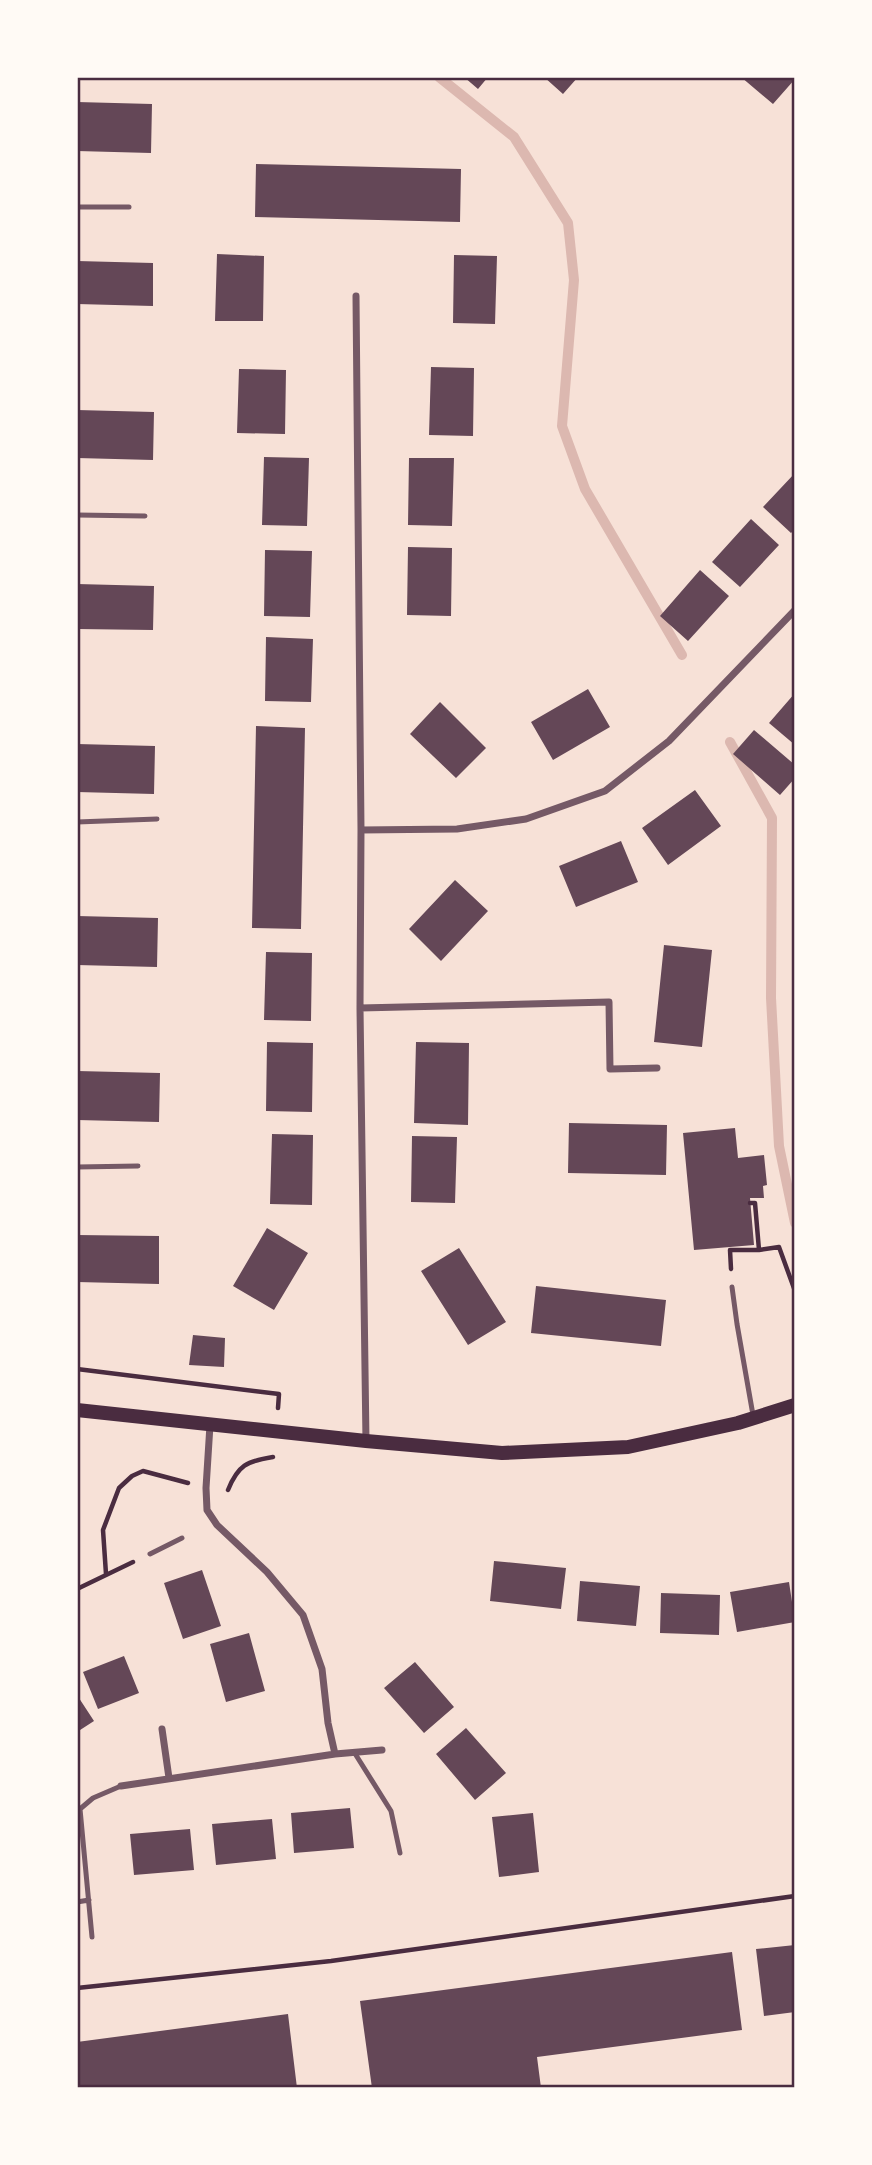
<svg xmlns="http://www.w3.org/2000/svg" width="872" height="2165" viewBox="0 0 872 2165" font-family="Lora,serif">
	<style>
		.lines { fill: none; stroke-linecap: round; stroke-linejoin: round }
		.stream { stroke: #dcb8b0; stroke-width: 10 }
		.building { fill: #644757 }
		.path { stroke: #4a2c40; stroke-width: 4.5 }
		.service { stroke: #755966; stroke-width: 5 }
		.minor { stroke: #755966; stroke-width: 7 }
		.secondary { stroke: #4a2c40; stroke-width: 14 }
		.neatline { fill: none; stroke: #4a2c40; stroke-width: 2.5 }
	</style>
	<rect width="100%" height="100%" fill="#f7e1d7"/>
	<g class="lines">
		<path class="stream" d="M 439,77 L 514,137 L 568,223 L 574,280 L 562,426 L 585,489 L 682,655
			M 730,742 L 772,818 L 771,998 L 779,1146 L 795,1223"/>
	</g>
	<path class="building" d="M 464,77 L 488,77 L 478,89 Z
		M 544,77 L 578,77 L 563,94 Z
		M 741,77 L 795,77 L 795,79 L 773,104 Z
		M 77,102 L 152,104 L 151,153 L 77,151 Z
		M 256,164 L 461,169 L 460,222 L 255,217 Z
		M 217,254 L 264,256 L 263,321 L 215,321 Z
		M 454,255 L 497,256 L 495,324 L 453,323 Z
		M 77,261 L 153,263 L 153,306 L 77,304 Z
		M 431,367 L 474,368 L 473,436 L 429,435 Z
		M 239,369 L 286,370 L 285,434 L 237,433 Z
		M 77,410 L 154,412 L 153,460 L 77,458 Z
		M 264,457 L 309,458 L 307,526 L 262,525 Z
		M 409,458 L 454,458 L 452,526 L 408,525 Z
		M 795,473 L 795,529 L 791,533 L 763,507 Z
		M 751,519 L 779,545 L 740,587 L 712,562 Z
		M 408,547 L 452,548 L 451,616 L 407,615 Z
		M 265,550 L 312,551 L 310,617 L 264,616 Z
		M 700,570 L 729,596 L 688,641 L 660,616 Z
		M 77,584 L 154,586 L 153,630 L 77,629 Z
		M 266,637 L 313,639 L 311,702 L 265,701 Z
		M 588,689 L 610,727 L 553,760 L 531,722 Z
		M 795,693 L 795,745 L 769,723 Z
		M 440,702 L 486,748 L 456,778 L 410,734 Z
		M 256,726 L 305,728 L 301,929 L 252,928 Z
		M 754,730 L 795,765 L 795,778 L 780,795 L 733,754 Z
		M 77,744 L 155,746 L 154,794 L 77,792 Z
		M 695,790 L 721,826 L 668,865 L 642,828 Z
		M 621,841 L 638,882 L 576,907 L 559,866 Z
		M 455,880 L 488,911 L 441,961 L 409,929 Z
		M 77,916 L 158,918 L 157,967 L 77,965 Z
		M 664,945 L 712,950 L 702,1047 L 654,1042 Z
		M 266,952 L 312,953 L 311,1021 L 264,1020 Z
		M 267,1042 L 313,1043 L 312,1112 L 266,1111 Z
		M 416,1042 L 469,1043 L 468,1125 L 414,1123 Z
		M 77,1071 L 160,1073 L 159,1122 L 77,1120 Z
		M 569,1123 L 667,1125 L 666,1175 L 568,1173 Z
		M 735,1128 L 738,1158 L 764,1155 L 767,1185 L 763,1186 L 764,1198 L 750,1198 L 754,1245 L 694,1250 L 683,1133 Z
		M 272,1134 L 313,1135 L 312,1205 L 270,1204 Z
		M 412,1136 L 457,1137 L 455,1203 L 411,1202 Z
		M 267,1228 L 308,1253 L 274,1310 L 233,1286 Z
		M 77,1235 L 159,1236 L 159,1284 L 77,1282 Z
		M 459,1248 L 506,1322 L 468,1345 L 421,1271 Z
		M 536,1286 L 666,1300 L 661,1346 L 531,1333 Z
		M 193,1335 L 225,1338 L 224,1367 L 189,1365 Z
		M 494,1561 L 566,1568 L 561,1609 L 490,1601 Z
		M 202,1570 L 221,1626 L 183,1639 L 164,1583 Z
		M 580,1581 L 640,1586 L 636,1626 L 577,1621 Z
		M 789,1582 L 795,1622 L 737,1632 L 730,1592 Z
		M 661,1593 L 720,1595 L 719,1635 L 660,1633 Z
		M 249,1633 L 265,1691 L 226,1702 L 210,1644 Z
		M 124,1656 L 139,1693 L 98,1709 L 83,1672 Z
		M 415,1662 L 454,1707 L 424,1733 L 384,1688 Z
		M 77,1695 L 94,1721 L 77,1732 Z
		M 466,1728 L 506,1773 L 475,1800 L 436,1754 Z
		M 350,1808 L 354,1848 L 294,1853 L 291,1813 Z
		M 533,1813 L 539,1872 L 499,1877 L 492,1817 Z
		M 272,1819 L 276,1859 L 216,1865 L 212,1824 Z
		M 190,1829 L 194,1870 L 134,1875 L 130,1834 Z
		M 795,1945 L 795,2012 L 764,2016 L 756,1949 Z
		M 732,1952 L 742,2030 L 537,2057 L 541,2088 L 372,2088 L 360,2001 Z
		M 288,2014 L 297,2088 L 77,2088 L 77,2042 Z"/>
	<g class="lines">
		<path class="path" d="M 750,1203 L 755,1203 L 759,1250 L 779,1247 L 795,1291
			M 731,1269 L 730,1250 L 759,1250
			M 77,1369 L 279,1394 L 278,1408
			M 228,1490 C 238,1465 247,1461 273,1457
			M 106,1574 L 103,1530 L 119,1488 L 132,1476 L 143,1471 L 188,1483
			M 77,1589 L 133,1562
			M 77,1988 L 331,1961 L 795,1896"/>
		<path class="service" d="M 77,207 L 129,207
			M 77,515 L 145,516
			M 77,822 L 157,819
			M 77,1167 L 138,1166
			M 732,1287 L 737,1324 L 753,1415
			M 150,1554 L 182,1538
			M 354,1752 L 391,1811 L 400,1853
			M 77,1902 L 89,1900
			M 92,1937 L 80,1809 L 93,1798 L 121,1786"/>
		<path class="minor" d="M 356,296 L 361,830 L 360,1008 L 366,1441
			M 361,830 L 457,829 L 526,819 L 605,791 L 669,741 L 795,610
			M 360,1008 L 609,1002 L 610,1069 L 657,1068
			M 162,1729 L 169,1778
			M 335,1754 L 382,1750
			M 121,1786 L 335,1754 L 328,1723 L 322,1669 L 303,1615 L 267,1572 L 217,1525 L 207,1510 L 206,1488 L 210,1425"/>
		<path class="secondary" d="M 77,1410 L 366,1441 L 502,1453 L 628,1447 L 738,1423 L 795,1405"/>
	</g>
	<rect width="872" height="2165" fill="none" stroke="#fffaf5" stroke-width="158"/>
	<rect x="79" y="79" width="714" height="2007" class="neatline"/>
</svg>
